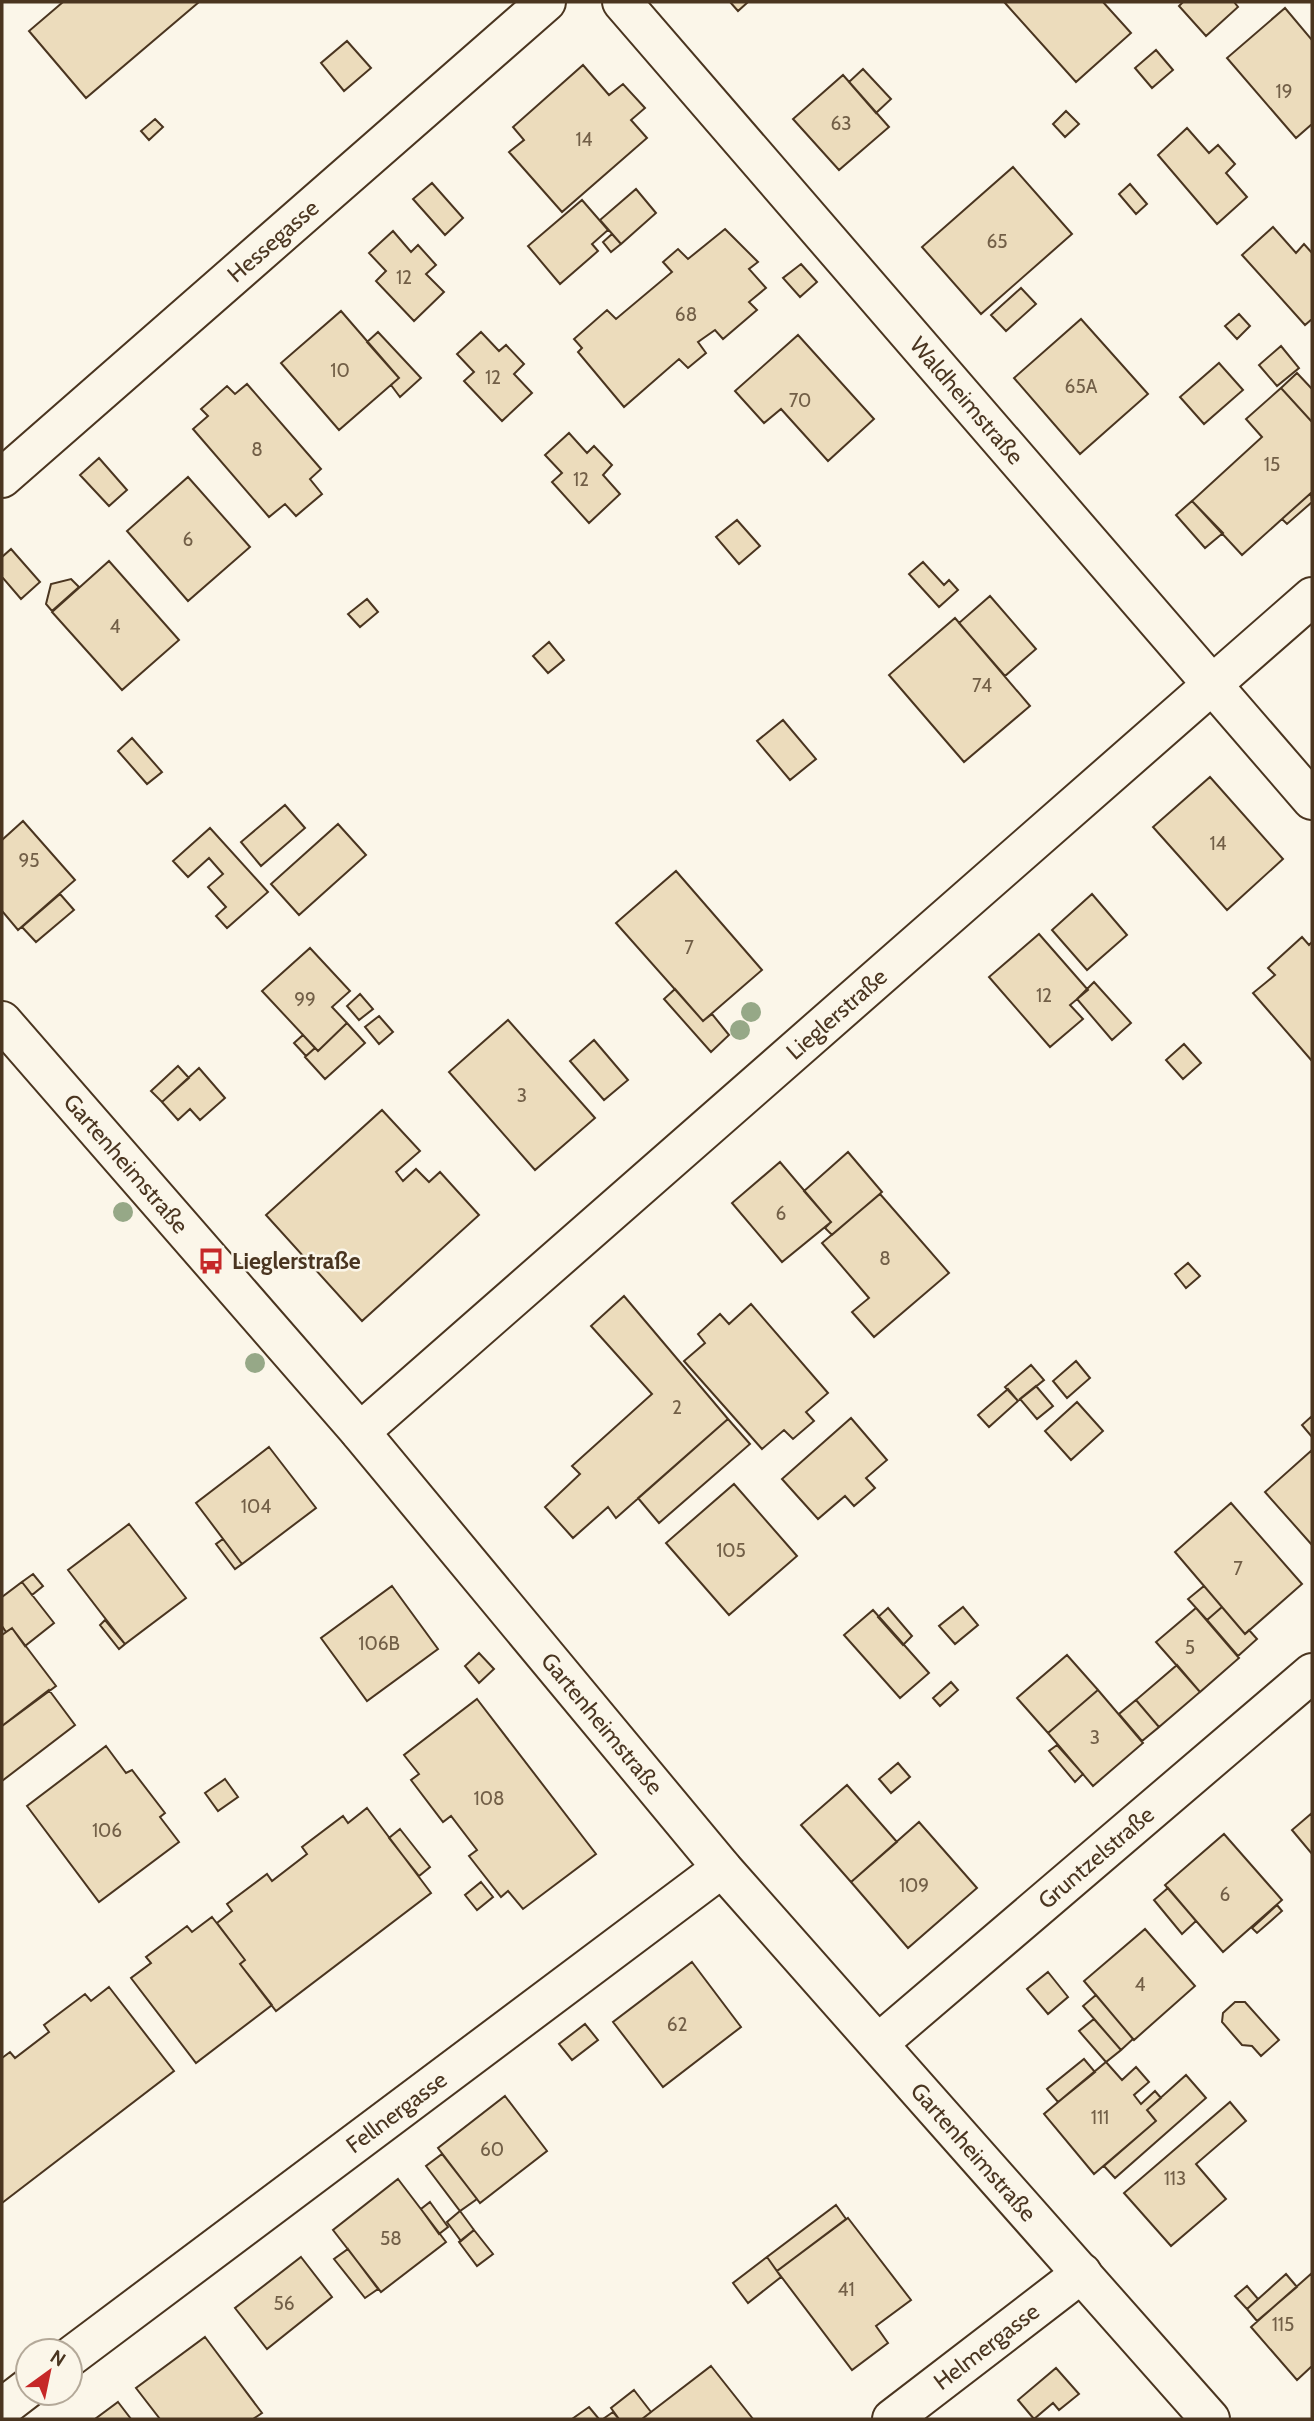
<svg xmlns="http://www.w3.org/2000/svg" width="1314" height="2421" viewBox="0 0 1314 2421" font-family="Cabin,sans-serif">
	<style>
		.building { fill: #ecdcbc; stroke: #4a3520; stroke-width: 2 }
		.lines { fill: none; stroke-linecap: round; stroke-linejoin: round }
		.minor-casing { stroke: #4a3520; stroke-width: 42 }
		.minor { stroke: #fbf6e9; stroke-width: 38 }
		.tree { fill: #96a887 }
		.labels { text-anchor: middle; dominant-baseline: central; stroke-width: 5; stroke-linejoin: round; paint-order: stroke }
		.number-label { font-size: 19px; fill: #725f47 }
		.street-label { font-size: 23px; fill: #4a3520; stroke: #fbf6e9 }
		.poi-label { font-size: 23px; font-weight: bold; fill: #4a3520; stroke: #fbf6e9; text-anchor: start }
	</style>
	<rect width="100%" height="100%" fill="#fbf6e9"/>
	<path class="building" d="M 63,2 L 199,2 L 86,98 L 29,31 Z
		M 730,2 L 748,2 L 738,11 Z
		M 1007,2 L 1103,2 L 1131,33 L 1076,82 L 1005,3 Z
		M 1183,2 L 1234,2 L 1238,7 L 1206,36 L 1179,6 Z
		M 1285,8 L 1312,40 L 1312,124 L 1296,138 L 1227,58 Z
		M 347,41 L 371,68 L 344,91 L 321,63 Z
		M 1156,50 L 1173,70 L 1152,88 L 1135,68 Z
		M 583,65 L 609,95 L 623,84 L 645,108 L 631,120 L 647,138 L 562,212 L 509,152 L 524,140 L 513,127 Z
		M 863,69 L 891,99 L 876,113 L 849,82 Z
		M 843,75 L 889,127 L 839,170 L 793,119 Z
		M 1066,111 L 1079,124 L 1065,137 L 1053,124 Z
		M 155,119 L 163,127 L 149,140 L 141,131 Z
		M 1187,128 L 1209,153 L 1218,145 L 1235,164 L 1226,173 L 1247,197 L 1217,224 L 1158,155 Z
		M 1013,167 L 1072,234 L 981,314 L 922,247 Z
		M 432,183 L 463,218 L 445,235 L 413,199 Z
		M 1130,184 L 1147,204 L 1136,214 L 1119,194 Z
		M 636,189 L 656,213 L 621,244 L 600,220 Z
		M 582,200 L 608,230 L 592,244 L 598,251 L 560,284 L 528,246 Z
		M 1273,227 L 1296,253 L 1304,244 L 1312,253 L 1312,319 L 1305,325 L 1242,255 Z
		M 725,229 L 758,262 L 749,269 L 766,288 L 749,302 L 757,310 L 723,339 L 715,330 L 698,342 L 706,353 L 688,368 L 679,359 L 624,407 L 578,352 L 582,348 L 574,339 L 607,310 L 616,319 L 672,272 L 663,262 L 678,249 L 688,259 Z
		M 393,231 L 411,252 L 418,245 L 436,265 L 426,274 L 444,292 L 414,321 L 376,281 L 386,271 L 369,253 Z
		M 612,234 L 621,244 L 611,252 L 603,242 Z
		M 801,264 L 817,282 L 800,297 L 783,278 Z
		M 1021,288 L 1036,304 L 1006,331 L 991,315 Z
		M 341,311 L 399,378 L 339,430 L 281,363 Z
		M 1239,314 L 1250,326 L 1237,339 L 1225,326 Z
		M 1081,319 L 1148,394 L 1080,454 L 1014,378 Z
		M 378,332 L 421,378 L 400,397 L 391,385 L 399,378 L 367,342 Z
		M 481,332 L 499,351 L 506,345 L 524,364 L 514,374 L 532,393 L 502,421 L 464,381 L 474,372 L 457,354 Z
		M 798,335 L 874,419 L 828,461 L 781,409 L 764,423 L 735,391 Z
		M 1281,346 L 1299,368 L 1277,386 L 1259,365 Z
		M 1219,363 L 1243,390 L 1204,424 L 1180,397 Z
		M 1297,373 L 1312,389 L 1312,422 L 1281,388 Z
		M 247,384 L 321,469 L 310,479 L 322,494 L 296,516 L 285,504 L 269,517 L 193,429 L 208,416 L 201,409 L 227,386 L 235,394 Z
		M 1281,388 L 1312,422 L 1312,492 L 1242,555 L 1192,501 L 1262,437 L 1246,419 Z
		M 569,433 L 587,453 L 594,446 L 612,465 L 603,475 L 620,494 L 589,523 L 552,482 L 562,473 L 545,455 Z
		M 99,458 L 127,490 L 109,506 L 80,475 Z
		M 188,477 L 250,547 L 188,601 L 127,531 Z
		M 1311,493 L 1312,502 L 1287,524 L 1282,519 Z
		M 1192,501 L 1223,533 L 1205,548 L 1176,515 Z
		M 737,520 L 760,546 L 739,564 L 716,537 Z
		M 11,549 L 40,582 L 21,599 L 2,577 L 2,557 Z
		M 109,561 L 179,640 L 122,690 L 52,612 Z
		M 923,562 L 944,585 L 949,580 L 958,590 L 939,607 L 909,574 Z
		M 71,579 L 79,587 L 52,611 L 46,604 L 51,584 Z
		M 990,596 L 1036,649 L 1005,676 L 959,623 Z
		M 367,599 L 378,612 L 360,627 L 348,614 Z
		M 955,618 L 1030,706 L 964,762 L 889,675 Z
		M 549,642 L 564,660 L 548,673 L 533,656 Z
		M 783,720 L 816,759 L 790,780 L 757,741 Z
		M 132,738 L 162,772 L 147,784 L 118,751 Z
		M 1210,777 L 1283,859 L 1227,910 L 1153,827 Z
		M 285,805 L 305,828 L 261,866 L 241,842 Z
		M 23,821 L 75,880 L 18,930 L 2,911 L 2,840 Z
		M 338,824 L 366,855 L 299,915 L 271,884 Z
		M 210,828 L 268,892 L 227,928 L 216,916 L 226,907 L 208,887 L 223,874 L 209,858 L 188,877 L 173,861 Z
		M 676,871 L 762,970 L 703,1021 L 616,923 Z
		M 60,894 L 74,910 L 36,942 L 22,927 Z
		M 1092,894 L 1127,935 L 1087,970 L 1052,930 Z
		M 1039,934 L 1088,990 L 1070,1005 L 1083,1019 L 1050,1047 L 989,977 Z
		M 1302,937 L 1309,945 L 1312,942 L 1312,1061 L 1253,993 L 1275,975 L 1268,968 Z
		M 310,948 L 350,991 L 332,1007 L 347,1023 L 318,1051 L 262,991 Z
		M 1094,982 L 1131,1023 L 1112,1040 L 1077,999 Z
		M 675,989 L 703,1021 L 712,1014 L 729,1035 L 711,1052 L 664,999 Z
		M 360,994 L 373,1009 L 359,1020 L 347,1006 Z
		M 379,1016 L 393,1032 L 379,1044 L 365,1027 Z
		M 508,1020 L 595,1118 L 535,1170 L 449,1072 Z
		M 347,1023 L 365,1043 L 325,1079 L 305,1057 L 315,1048 L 318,1051 Z
		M 303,1035 L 315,1048 L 306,1056 L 294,1043 Z
		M 594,1040 L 628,1080 L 604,1100 L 570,1061 Z
		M 1184,1044 L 1201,1063 L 1183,1079 L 1166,1060 Z
		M 178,1066 L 189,1078 L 162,1102 L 151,1091 Z
		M 199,1068 L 225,1098 L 200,1120 L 190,1109 L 178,1120 L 162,1102 Z
		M 382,1110 L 420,1151 L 396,1172 L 403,1181 L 416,1169 L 429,1182 L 440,1172 L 479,1215 L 362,1321 L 266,1215 Z
		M 848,1152 L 882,1192 L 832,1235 L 825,1228 L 831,1222 L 804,1191 Z
		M 780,1162 L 831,1222 L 782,1262 L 732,1203 Z
		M 880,1194 L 949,1273 L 874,1337 L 852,1312 L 869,1298 L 822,1243 Z
		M 1188,1263 L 1200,1276 L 1186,1288 L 1175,1274 Z
		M 624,1296 L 728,1419 L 616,1518 L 608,1507 L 573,1538 L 545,1507 L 580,1474 L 572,1466 L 652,1394 L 591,1326 Z
		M 751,1304 L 828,1393 L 806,1412 L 814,1421 L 793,1439 L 784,1430 L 762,1449 L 684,1361 L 705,1343 L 698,1334 L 720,1314 L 729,1324 Z
		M 1076,1361 L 1090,1378 L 1067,1398 L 1053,1381 Z
		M 1031,1365 L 1044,1380 L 1018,1401 L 1005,1387 Z
		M 1036,1386 L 1053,1406 L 1037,1419 L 1020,1399 Z
		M 1008,1389 L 1018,1401 L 989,1427 L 978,1415 Z
		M 1077,1402 L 1103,1431 L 1071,1460 L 1045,1431 Z
		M 1312,1416 L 1312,1437 L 1302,1425 Z
		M 851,1418 L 887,1460 L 866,1478 L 875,1488 L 854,1506 L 845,1496 L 818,1519 L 782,1479 Z
		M 728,1419 L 750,1444 L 659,1523 L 638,1498 Z
		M 269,1447 L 316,1508 L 242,1564 L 196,1503 Z
		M 1312,1450 L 1312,1545 L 1265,1492 Z
		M 734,1484 L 797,1556 L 729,1615 L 666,1543 Z
		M 1231,1503 L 1302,1584 L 1245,1634 L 1175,1552 Z
		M 129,1524 L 186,1598 L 125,1644 L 68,1570 Z
		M 223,1539 L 242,1564 L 235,1569 L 216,1544 Z
		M 33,1574 L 43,1586 L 32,1595 L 22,1582 Z
		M 22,1582 L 54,1623 L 25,1646 L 12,1628 L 6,1632 L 2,1626 L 2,1597 Z
		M 392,1586 L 438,1649 L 367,1701 L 321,1638 Z
		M 1204,1586 L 1222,1607 L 1207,1620 L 1188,1599 Z
		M 963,1607 L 978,1625 L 955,1644 L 939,1626 Z
		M 1222,1607 L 1245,1634 L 1249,1630 L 1257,1639 L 1238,1656 L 1207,1620 Z
		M 888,1608 L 912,1636 L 903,1645 L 878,1617 Z
		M 1196,1608 L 1239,1658 L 1200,1692 L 1156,1642 Z
		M 873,1610 L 929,1673 L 900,1698 L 844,1635 Z
		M 105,1620 L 125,1644 L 119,1649 L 100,1625 Z
		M 12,1628 L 56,1686 L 2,1726 L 2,1635 Z
		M 479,1653 L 494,1669 L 479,1683 L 465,1666 Z
		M 1067,1655 L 1098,1690 L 1048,1733 L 1017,1698 Z
		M 1177,1665 L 1200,1692 L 1159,1727 L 1136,1700 Z
		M 951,1682 L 958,1690 L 940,1706 L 933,1698 Z
		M 49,1690 L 75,1725 L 2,1781 L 2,1726 Z
		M 1098,1690 L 1143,1743 L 1093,1786 L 1048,1733 Z
		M 477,1699 L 596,1854 L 523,1909 L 508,1891 L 501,1897 L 469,1856 L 477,1850 L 451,1816 L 443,1822 L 411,1780 L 419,1774 L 404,1755 Z
		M 1136,1700 L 1159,1727 L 1142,1741 L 1119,1714 Z
		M 1057,1745 L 1083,1774 L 1075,1782 L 1049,1751 Z
		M 106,1746 L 126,1773 L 132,1770 L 165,1813 L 160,1817 L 179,1842 L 99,1902 L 27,1806 Z
		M 898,1763 L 910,1777 L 891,1793 L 879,1779 Z
		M 225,1779 L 238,1797 L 218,1811 L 205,1793 Z
		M 847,1785 L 897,1842 L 851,1882 L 801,1825 Z
		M 367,1808 L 431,1893 L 276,2011 L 240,1964 L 245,1960 L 217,1923 L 232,1911 L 227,1904 L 267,1874 L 272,1881 L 307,1854 L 302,1847 L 343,1816 L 348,1823 Z
		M 1312,1813 L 1312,1854 L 1292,1830 Z
		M 919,1822 L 977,1888 L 908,1948 L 851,1882 Z
		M 400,1829 L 430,1867 L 419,1876 L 389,1838 Z
		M 1224,1834 L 1282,1900 L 1223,1952 L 1165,1885 Z
		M 481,1882 L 493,1897 L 477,1910 L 465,1895 Z
		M 1168,1888 L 1196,1921 L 1182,1934 L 1154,1900 Z
		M 1277,1905 L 1282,1911 L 1257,1933 L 1252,1928 Z
		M 212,1917 L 245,1960 L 240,1964 L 272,2005 L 196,2063 L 131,1978 L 151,1963 L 146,1957 L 187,1926 L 192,1932 Z
		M 1145,1929 L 1195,1986 L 1134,2040 L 1084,1981 Z
		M 692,1962 L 741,2027 L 663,2087 L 613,2022 Z
		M 1048,1972 L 1068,1997 L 1048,2014 L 1027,1989 Z
		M 109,1987 L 174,2071 L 2,2203 L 2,2058 L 10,2052 L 15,2058 L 49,2032 L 44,2025 L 85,1994 L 91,2001 Z
		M 1096,1995 L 1133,2039 L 1121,2050 L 1083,2006 Z
		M 1235,2002 L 1245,2002 L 1279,2040 L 1261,2056 L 1252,2046 L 1242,2045 L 1222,2022 L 1223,2013 Z
		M 1094,2019 L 1121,2050 L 1106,2062 L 1079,2031 Z
		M 585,2024 L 598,2040 L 572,2060 L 559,2044 Z
		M 1084,2059 L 1095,2072 L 1058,2102 L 1047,2089 Z
		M 1106,2062 L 1122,2080 L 1136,2067 L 1149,2082 L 1134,2095 L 1141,2104 L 1155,2091 L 1161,2098 L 1147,2110 L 1156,2121 L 1094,2174 L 1044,2114 Z
		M 1186,2075 L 1206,2098 L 1115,2178 L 1104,2166 L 1156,2121 L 1147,2110 Z
		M 505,2096 L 547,2151 L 480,2203 L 438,2148 Z
		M 1230,2102 L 1246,2121 L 1196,2164 L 1226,2199 L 1171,2246 L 1124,2193 Z
		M 442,2154 L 477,2199 L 460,2211 L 426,2166 Z
		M 398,2179 L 446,2242 L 381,2292 L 333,2230 Z
		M 430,2202 L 448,2227 L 439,2234 L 421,2209 Z
		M 836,2205 L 846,2219 L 777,2271 L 767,2257 Z
		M 460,2211 L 474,2230 L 461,2241 L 447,2222 Z
		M 848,2218 L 911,2300 L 876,2326 L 888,2343 L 852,2370 L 777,2271 Z
		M 474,2230 L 493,2254 L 477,2266 L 459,2242 Z
		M 348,2249 L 378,2289 L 365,2298 L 334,2259 Z
		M 301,2257 L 332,2297 L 267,2349 L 235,2308 Z
		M 767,2257 L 781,2277 L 748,2303 L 733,2283 Z
		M 1312,2273 L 1312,2366 L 1297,2380 L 1251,2327 Z
		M 1286,2274 L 1297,2287 L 1257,2321 L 1247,2309 Z
		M 1247,2286 L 1258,2299 L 1247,2309 L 1235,2296 Z
		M 205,2337 L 262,2413 L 253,2419 L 160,2419 L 136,2388 Z
		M 711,2366 L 753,2419 L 642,2419 L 651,2412 Z
		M 1056,2368 L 1079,2394 L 1059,2410 L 1053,2403 L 1034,2419 L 1018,2400 Z
		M 634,2390 L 651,2412 L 642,2419 L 619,2419 L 611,2408 Z
		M 118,2402 L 131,2419 L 95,2419 Z
		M 589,2407 L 599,2419 L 572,2419 Z
		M 613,2412 L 619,2419 L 603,2419 Z"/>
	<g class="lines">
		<g class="minor-casing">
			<g id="minor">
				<path id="s1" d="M 622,2 L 1312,800"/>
				<path id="s2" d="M 2,478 L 546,2"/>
				<path id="s3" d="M 2,1021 L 360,1432 L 722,1868 L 1210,2419"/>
				<path id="s4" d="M 360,1432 L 1312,597"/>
				<path id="s5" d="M 880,2042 L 1312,1673"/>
				<path id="s6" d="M 70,2357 L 722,1868"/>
				<path d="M 2,2408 L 28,2388"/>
				<path id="s7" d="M 892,2419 L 1082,2273"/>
			</g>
		</g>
		<use href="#minor" class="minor"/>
	</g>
	<g class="tree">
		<circle cx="751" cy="1012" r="10"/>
		<circle cx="740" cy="1030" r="10"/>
		<circle cx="123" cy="1212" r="10"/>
		<circle cx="255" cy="1363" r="10"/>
	</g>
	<defs>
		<g id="bus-bare" transform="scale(2.1)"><path d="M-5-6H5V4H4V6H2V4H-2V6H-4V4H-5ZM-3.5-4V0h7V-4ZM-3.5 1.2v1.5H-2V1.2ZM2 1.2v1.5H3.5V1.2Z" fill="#c62828" stroke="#fbf6e9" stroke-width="2.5" paint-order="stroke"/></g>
	</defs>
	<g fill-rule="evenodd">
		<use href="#bus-bare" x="211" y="1261"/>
	</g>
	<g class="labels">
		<g class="number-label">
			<text x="1284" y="91">19</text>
			<text x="841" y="123">63</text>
			<text x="584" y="139">14</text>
			<text x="997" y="241">65</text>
			<text x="404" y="277">12</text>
			<text x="686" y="314">68</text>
			<text x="340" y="370">10</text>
			<text x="493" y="377">12</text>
			<text x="1081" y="386">65A</text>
			<text x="800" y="400">70</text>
			<text x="257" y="449">8</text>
			<text x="1272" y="464">15</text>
			<text x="581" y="479">12</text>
			<text x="188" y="539">6</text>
			<text x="115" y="626">4</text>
			<text x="982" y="685">74</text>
			<text x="1218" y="843">14</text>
			<text x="29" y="860">95</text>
			<text x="689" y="947">7</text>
			<text x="1044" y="995">12</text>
			<text x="305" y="999">99</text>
			<text x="522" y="1095">3</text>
			<text x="781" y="1213">6</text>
			<text x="885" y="1258">8</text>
			<text x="677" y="1407">2</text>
			<text x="256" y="1506">104</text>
			<text x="731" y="1550">105</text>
			<text x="1238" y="1568">7</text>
			<text x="379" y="1643">106B</text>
			<text x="1190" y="1647">5</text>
			<text x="1095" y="1737">3</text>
			<text x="489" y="1798">108</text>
			<text x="107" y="1830">106</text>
			<text x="914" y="1885">109</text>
			<text x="1225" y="1894">6</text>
			<text x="1140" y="1984">4</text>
			<text x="677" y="2024">62</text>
			<text x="1100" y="2117">111</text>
			<text x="492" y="2149">60</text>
			<text x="1175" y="2178">113</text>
			<text x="391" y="2238">58</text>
			<text x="846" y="2289">41</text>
			<text x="284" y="2303">56</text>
			<text x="1283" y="2324">115</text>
		</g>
		<g class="street-label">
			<text stroke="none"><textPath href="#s2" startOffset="360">Hessegasse</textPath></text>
			<text stroke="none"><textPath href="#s1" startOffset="527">Waldheimstraße</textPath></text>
			<text stroke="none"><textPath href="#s4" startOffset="634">Lieglerstraße</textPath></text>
			<text stroke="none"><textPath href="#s3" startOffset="189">Gartenheimstraße</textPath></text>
			<text stroke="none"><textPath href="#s3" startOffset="924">Gartenheimstraße</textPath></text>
			<text stroke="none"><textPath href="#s5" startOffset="284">Gruntzelstraße</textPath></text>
			<text stroke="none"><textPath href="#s6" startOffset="408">Fellnergasse</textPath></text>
			<text stroke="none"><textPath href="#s3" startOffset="1491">Gartenheimstraße</textPath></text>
			<text stroke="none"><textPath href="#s7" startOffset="119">Helmergasse</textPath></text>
		</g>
		<g class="poi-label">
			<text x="232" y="1261">Lieglerstraße</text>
		</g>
	</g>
	<rect width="1314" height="2421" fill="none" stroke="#4a3520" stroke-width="7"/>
	<g transform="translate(49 2372) rotate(33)"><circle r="33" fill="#fbf6e9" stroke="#b4a999" stroke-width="2"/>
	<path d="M0-5L12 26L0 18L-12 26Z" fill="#c62828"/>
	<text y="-10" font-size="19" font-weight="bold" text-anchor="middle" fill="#4a3520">N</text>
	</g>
</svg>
